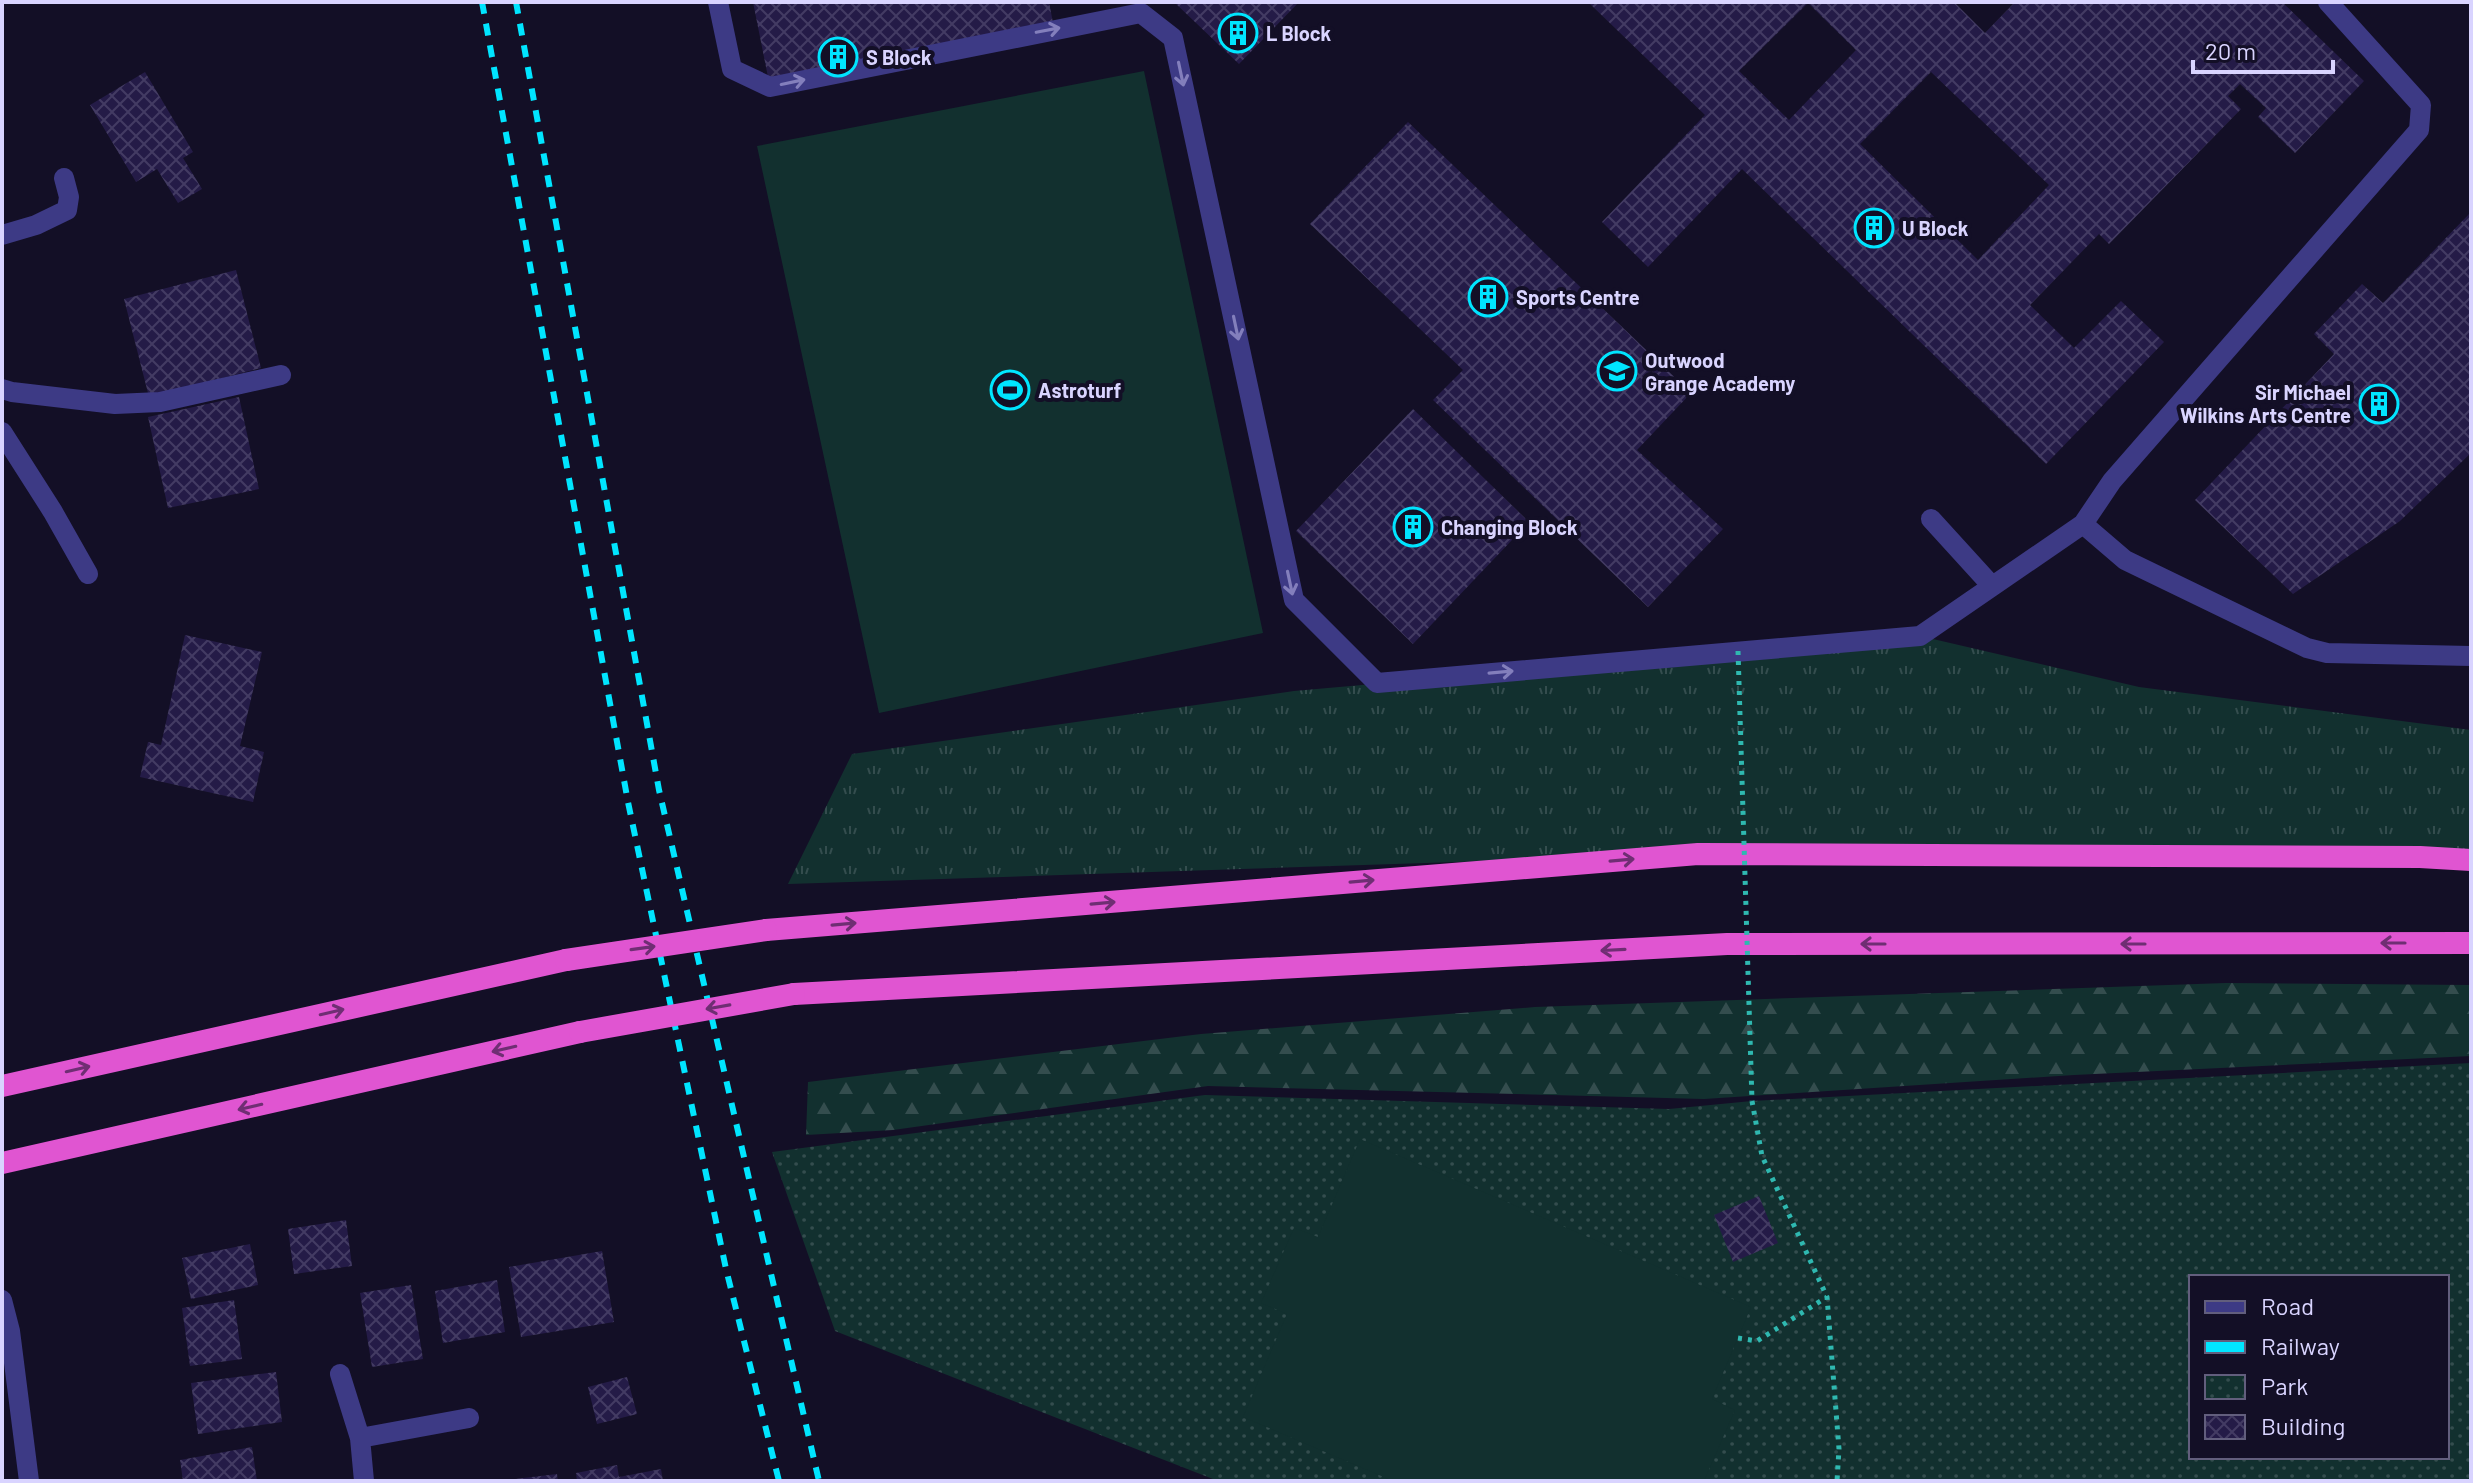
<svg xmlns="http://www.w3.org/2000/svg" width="2473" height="1483" viewBox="0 0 2473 1483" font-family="Barlow,sans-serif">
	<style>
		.grass { fill: url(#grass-tufts) }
		.forest { fill: url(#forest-firs) }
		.park { fill: url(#park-dots); fill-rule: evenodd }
		.pitch { fill: #12302f }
		.building { fill: url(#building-cross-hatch); fill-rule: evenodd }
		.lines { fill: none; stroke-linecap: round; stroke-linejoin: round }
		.path { stroke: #2fb8b0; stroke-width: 5; stroke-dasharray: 4 6; stroke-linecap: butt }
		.service { stroke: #3d3a85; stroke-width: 20 }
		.minor { stroke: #3d3a85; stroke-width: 20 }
		.tertiary { stroke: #3d3a85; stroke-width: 20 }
		.trunk { stroke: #e055d1; stroke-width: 22 }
		.rail { stroke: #00e5ff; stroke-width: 6; stroke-dasharray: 12 10; stroke-linecap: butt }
		.path-bridge { stroke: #2fb8b0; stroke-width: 5; stroke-dasharray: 4 6; stroke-linecap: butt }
		.trunk-bridge { stroke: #e055d1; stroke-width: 22 }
		.oneway { stroke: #837fbc }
		.oneway2 { stroke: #6f2e73 }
		.labels { text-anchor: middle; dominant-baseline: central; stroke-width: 8; stroke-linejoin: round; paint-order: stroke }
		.poi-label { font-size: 20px; font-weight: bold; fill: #d9d4ff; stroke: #130f26; text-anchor: start }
	</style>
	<defs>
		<pattern id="grass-tufts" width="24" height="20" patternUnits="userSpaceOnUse" patternTransform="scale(2)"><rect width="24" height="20" fill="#12302f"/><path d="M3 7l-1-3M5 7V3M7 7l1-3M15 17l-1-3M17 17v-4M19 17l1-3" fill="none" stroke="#344d4e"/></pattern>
		<pattern id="forest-firs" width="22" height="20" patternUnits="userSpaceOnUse" patternTransform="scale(2)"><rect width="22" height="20" fill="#12302f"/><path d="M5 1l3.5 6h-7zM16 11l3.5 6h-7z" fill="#344d4e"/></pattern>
		<pattern id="park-dots" width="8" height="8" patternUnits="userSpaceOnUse" patternTransform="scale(2)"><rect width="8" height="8" fill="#12302f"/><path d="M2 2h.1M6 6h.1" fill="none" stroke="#344d4e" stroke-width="1.8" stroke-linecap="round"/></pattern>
		<pattern id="building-cross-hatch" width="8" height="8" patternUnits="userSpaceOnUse" patternTransform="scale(2)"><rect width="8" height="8" fill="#241b47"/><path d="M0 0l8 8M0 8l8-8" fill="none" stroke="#433b63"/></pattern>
	</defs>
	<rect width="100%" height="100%" fill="#130f26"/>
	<path class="grass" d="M 1920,636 L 2139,687 L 2471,730 L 2471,860 L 1698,854 L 788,884 L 852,754 L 1294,691 Z"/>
	<path class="forest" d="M 2226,983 L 2471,985 L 2471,1056 L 2074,1075 L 1704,1099 L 1208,1086 L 893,1130 L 806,1135 L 808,1082 L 1201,1034 L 1535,1007 Z"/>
	<path class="park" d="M 2471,1063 L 2471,1481 L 1218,1481 L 835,1331 L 772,1152 L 1205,1095 L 1669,1109 L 1752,1101 ZM 2191,1277 L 2447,1277 L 2447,1457 L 2191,1457 Z"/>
	<path class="pitch" d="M 1144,71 L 1263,633 L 879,713 L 757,146 Z
		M 1360,1139 L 1751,1307 L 1712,1399 L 1735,1410 L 1704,1481 L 1393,1481 L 1243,1417 L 1287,1314 L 1261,1303 L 1294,1228 L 1318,1237 Z"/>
	<path class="building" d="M 753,2 L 1049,2 L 1054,28 L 770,87 Z
		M 1174,2 L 1299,2 L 1239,64 Z
		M 1588,2 L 1954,2 L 1985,33 L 2015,2 L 2282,2 L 2364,81 L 2295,153 L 2258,117 L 2266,108 L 2240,84 L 2228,96 L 2241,109 L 2109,244 L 2099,234 L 2030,305 L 2074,348 L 2121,301 L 2164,342 L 2046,464 L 1742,169 L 1648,267 L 1602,222 L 1705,115 ZM 1808,3 L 1856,50 L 1789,120 L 1739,71 ZM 1931,72 L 2049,185 L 1978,260 L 1860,144 Z
		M 145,72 L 193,152 L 183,158 L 202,189 L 178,203 L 157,169 L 136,182 L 90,105 Z
		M 1408,122 L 1691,393 L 1637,450 L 1723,529 L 1648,607 L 1433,400 L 1463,370 L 1310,224 Z
		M 2471,212 L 2471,453 L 2400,521 L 2293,594 L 2195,500 L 2334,354 L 2314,334 L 2362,284 L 2383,303 Z
		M 236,270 L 261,368 L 149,397 L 124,299 Z
		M 239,397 L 259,489 L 168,508 L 148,417 Z
		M 1413,409 L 1529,522 L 1413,644 L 1296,531 Z
		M 185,635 L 262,652 L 240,746 L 264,752 L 253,802 L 140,777 L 148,742 L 161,745 Z
		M 1759,1196 L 1778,1243 L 1733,1262 L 1714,1215 Z
		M 346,1220 L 352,1266 L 294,1274 L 288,1229 Z
		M 250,1244 L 258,1285 L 191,1299 L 182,1258 Z
		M 602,1251 L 614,1322 L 521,1337 L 509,1267 Z
		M 497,1280 L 505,1332 L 443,1343 L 435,1291 Z
		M 411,1285 L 423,1359 L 372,1367 L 360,1293 Z
		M 234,1300 L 242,1359 L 190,1366 L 182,1308 Z
		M 276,1372 L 282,1422 L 198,1434 L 191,1383 Z
		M 627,1377 L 637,1414 L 597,1424 L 588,1387 Z
		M 252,1447 L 257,1481 L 183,1481 L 180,1460 Z
		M 617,1465 L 619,1477 L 661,1469 L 663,1481 L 577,1481 L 576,1473 Z
		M 557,1474 L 558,1481 L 515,1481 L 515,1479 Z"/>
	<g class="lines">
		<path class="path" d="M 1752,1101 L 1762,1156 L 1827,1297 L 1839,1449 L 1837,1481
			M 1738,1338 L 1757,1341 L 1827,1297"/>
		<path class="service" d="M 718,2 L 732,69 L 770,87 L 1141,13 L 1173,38 L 1294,600 L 1377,683 L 1920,636 L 2083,524 L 2112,481 L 2419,130 L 2421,105 L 2328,2
			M 2,235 L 36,225 L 67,210 L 69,197 L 64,178
			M 2,389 L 12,392 L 115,404 L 160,402 L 281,375
			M 2,432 L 53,512 L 88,574
			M 1931,519 L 1992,586
			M 2083,524 L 2125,560 L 2307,648 L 2327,653 L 2471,656"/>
		<path class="minor" d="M 340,1374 L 360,1438 L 364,1481
			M 360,1438 L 469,1418"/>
		<path class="tertiary" d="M 2,1300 L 10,1331 L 29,1481"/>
		<path class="trunk" d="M 766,930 L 1698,854 L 2420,857 L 2471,860
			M 794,994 L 1727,944 L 2471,943
			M 2,1086 L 566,960
			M 2,1163 L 580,1032"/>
		<path class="rail" d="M 482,2 L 628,802 L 726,1269 L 779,1481
			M 516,2 L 659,790 L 819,1481"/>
		<path class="path-bridge" d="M 1738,651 L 1752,1101"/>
		<path class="trunk-bridge" d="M 566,960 L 766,930
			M 580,1032 L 794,994"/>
	</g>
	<defs><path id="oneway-shaft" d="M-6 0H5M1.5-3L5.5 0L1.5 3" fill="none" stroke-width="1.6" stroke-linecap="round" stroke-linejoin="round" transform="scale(2)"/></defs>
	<g class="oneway">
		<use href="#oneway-shaft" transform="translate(1048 30) rotate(-11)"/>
		<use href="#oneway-shaft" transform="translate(1181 74) rotate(78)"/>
		<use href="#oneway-shaft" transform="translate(793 82) rotate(-12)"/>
		<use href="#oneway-shaft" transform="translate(1236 328) rotate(78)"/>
		<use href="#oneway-shaft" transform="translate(1290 583) rotate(78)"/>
		<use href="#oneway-shaft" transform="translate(1501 672) rotate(-5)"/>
	</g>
	<g class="oneway2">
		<use href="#oneway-shaft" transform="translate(1622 860) rotate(-5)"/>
		<use href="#oneway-shaft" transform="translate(1362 881) rotate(-5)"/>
		<use href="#oneway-shaft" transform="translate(1103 903) rotate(-5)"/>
		<use href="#oneway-shaft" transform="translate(844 924) rotate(-5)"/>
		<use href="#oneway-shaft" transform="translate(2393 943) rotate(180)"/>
		<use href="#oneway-shaft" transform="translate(1873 944) rotate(180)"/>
		<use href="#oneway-shaft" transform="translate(2133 944) rotate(180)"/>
		<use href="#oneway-shaft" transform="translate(643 948) rotate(-8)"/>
		<use href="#oneway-shaft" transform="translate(1613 950) rotate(177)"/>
		<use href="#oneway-shaft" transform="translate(718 1007) rotate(170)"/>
		<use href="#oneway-shaft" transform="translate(332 1012) rotate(-13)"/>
		<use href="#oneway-shaft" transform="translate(504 1049) rotate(167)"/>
		<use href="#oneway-shaft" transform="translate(78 1069) rotate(-13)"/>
		<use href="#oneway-shaft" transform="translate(250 1107) rotate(167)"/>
	</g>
	<defs>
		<g id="building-ring" transform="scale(2)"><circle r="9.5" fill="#130f26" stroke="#00e5ff" stroke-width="1.5"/><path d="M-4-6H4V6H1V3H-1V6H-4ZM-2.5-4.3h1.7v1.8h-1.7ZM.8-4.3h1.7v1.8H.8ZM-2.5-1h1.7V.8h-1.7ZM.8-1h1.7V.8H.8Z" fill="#00e5ff"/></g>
		<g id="school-ring" transform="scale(2)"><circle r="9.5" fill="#130f26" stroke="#00e5ff" stroke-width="1.5"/><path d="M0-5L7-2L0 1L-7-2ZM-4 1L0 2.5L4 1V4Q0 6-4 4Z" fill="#00e5ff"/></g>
		<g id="stadium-ring" transform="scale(2)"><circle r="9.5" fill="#130f26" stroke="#00e5ff" stroke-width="1.5"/><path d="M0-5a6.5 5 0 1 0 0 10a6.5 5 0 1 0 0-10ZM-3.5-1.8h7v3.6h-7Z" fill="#00e5ff"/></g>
	</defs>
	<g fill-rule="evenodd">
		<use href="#building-ring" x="1238" y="33"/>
		<use href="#building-ring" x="838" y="57"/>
		<use href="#building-ring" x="1874" y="228"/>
		<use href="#building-ring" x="1488" y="297"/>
		<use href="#school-ring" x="1617" y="371"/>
		<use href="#stadium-ring" x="1010" y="390"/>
		<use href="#building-ring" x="2379" y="404"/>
		<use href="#building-ring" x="1413" y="527"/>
	</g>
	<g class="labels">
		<g class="poi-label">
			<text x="1266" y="33">L Block</text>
			<text x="866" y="57">S Block</text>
			<text x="1902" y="228">U Block</text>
			<text x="1516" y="297">Sports Centre</text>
			<text x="1645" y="360">Outwood<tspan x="1645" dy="23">Grange Academy</tspan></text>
			<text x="1038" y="390">Astroturf</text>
			<text x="2351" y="392" text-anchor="end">Sir Michael<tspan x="2351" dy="23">Wilkins Arts Centre</tspan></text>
			<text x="1441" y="527">Changing Block</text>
		</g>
	</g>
	<rect width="2473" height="1483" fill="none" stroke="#d9d4ff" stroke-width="8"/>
	<rect x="2189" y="1275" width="260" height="184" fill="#130f26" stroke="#625e7d" stroke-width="2"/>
	<rect x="2205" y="1301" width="40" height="12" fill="#3d3a85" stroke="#625e7d" stroke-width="2"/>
	<text x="2261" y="1315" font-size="24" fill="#d9d4ff">Road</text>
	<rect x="2205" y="1341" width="40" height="12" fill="#00e5ff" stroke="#625e7d" stroke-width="2"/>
	<text x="2261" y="1355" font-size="24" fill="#d9d4ff">Railway</text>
	<rect x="2205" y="1375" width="40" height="24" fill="url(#park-dots)" stroke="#625e7d" stroke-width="2"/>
	<text x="2261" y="1395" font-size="24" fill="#d9d4ff">Park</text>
	<rect x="2205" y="1415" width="40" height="24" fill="url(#building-cross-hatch)" stroke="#625e7d" stroke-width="2"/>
	<text x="2261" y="1435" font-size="24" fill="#d9d4ff">Building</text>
	<path d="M2193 60v12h140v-12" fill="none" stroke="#d9d4ff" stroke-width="4"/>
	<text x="2205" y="60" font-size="24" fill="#d9d4ff" stroke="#130f26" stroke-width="6" paint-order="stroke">20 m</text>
</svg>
